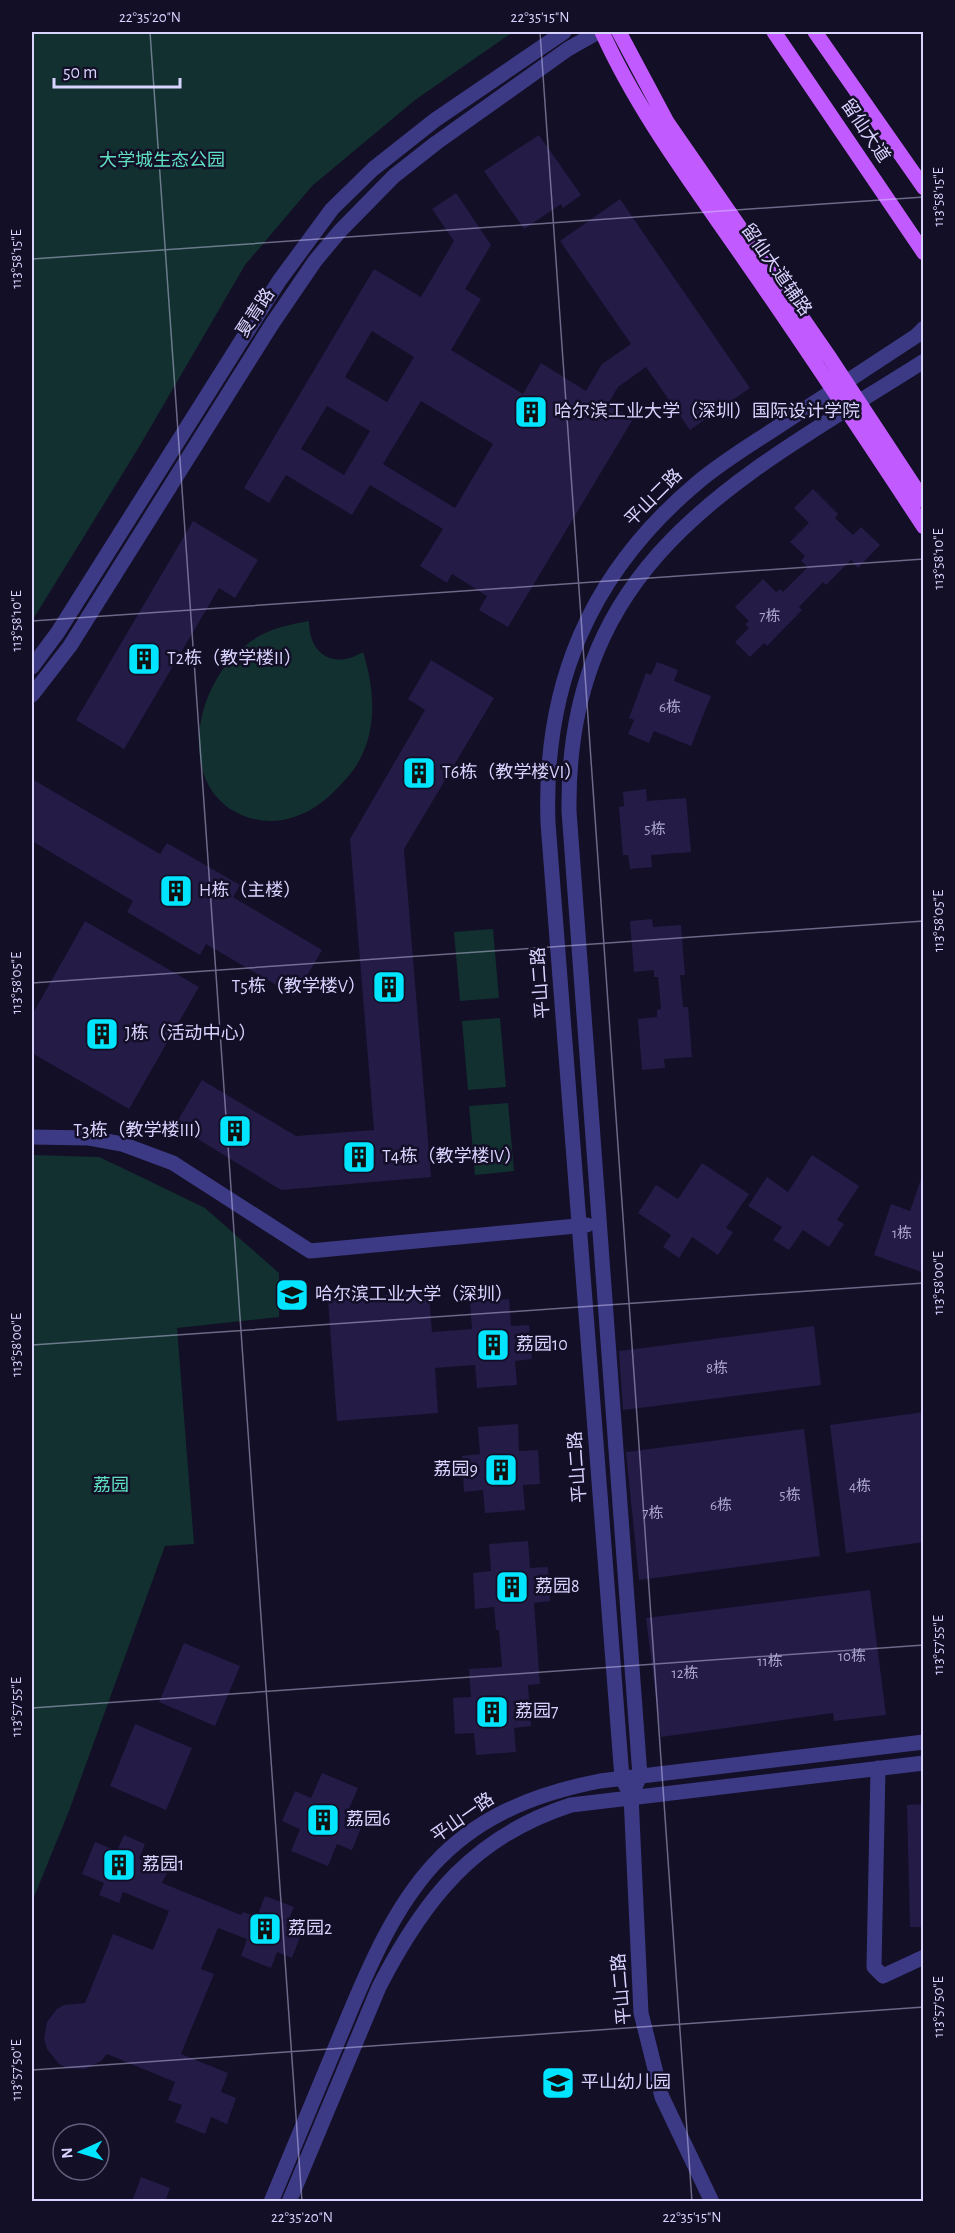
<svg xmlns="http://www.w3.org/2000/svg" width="955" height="2233" viewBox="0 0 955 2233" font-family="'Alegreya Sans','Noto Sans SC',sans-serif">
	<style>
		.green { fill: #12302f }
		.building { fill: #241b47; fill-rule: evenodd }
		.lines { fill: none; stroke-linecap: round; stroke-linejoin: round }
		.minor { stroke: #3d3a85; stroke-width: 15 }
		.major { stroke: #c25bff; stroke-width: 15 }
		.ticks { fill: none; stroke: #d9d4ff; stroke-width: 1.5; stroke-opacity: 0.45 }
		.labels { text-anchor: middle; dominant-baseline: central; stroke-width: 5; stroke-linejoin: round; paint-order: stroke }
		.number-label { font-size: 15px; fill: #aca6d1 }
		.street-label { font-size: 18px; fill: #d9d4ff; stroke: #130f26 }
		.park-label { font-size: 18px; fill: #5fe0c0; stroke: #130f26 }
		.poi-label { font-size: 18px; fill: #d9d4ff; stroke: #130f26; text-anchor: start }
		.neatline { fill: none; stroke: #d9d4ff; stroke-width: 2 }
		.ticks-label { font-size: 15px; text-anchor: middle; fill: #d9d4ff }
	</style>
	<rect width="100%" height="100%" fill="#130f26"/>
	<path class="green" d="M 32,32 L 513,32 L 415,100 L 312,186 L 245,265 L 139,447 L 32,621 Z
		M 309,621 C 309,654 333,670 363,652 C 377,696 378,745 345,780 C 331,796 314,811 294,817 C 260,829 220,813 206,780 C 185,728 213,661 261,635 C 277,627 292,624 309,621 Z
		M 493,929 L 499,998 L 460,1001 L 454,932 Z
		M 500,1018 L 506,1087 L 468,1090 L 462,1021 Z
		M 508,1103 L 514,1171 L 475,1175 L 469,1106 Z
		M 32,1155 L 99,1157 L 137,1175 L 205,1208 L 279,1273 L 279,1317 L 177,1328 L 194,1544 L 165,1546 L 69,1811 L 32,1902 Z"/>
	<path class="building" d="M 539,135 L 581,195 L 563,208 L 561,204 L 524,229 L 484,171 Z
		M 456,193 L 491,245 L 465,289 L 481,299 L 451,350 L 523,394 L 541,363 L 586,391 L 602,364 L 631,344 L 560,241 L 620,199 L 750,388 L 690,430 L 646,367 L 618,387 L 608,404 L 633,419 L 508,627 L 479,610 L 487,596 L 452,574 L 447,583 L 420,566 L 443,529 L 370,485 L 352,515 L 286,475 L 269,503 L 244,488 L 374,269 L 421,297 L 454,241 L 432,209 ZM 372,331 L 414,357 L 387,402 L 345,377 ZM 421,401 L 493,444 L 455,508 L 383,464 ZM 327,406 L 370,431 L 344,475 L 301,449 Z
		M 813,489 L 838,514 L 835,518 L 853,535 L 861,527 L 880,545 L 858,568 L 851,560 L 826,585 L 823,582 L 799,607 L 802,610 L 767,646 L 764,643 L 750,657 L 735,642 L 749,628 L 745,624 L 749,621 L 735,607 L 763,579 L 776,592 L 780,589 L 783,592 L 808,567 L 801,561 L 805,556 L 790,542 L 809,523 L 794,508 Z
		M 193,521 L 258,560 L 235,598 L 219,588 L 124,749 L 76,720 Z
		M 431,660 L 494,698 L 404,849 L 431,1177 L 281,1190 L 175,1125 L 202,1080 L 296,1136 L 374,1130 L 350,839 L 425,710 L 408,699 Z
		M 657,662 L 678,670 L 674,681 L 711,696 L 691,746 L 654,731 L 649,743 L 628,734 L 634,720 L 629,718 L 646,673 L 651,675 Z
		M 32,779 L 160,854 L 167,843 L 240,885 L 233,897 L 322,950 L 295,996 L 206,944 L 200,955 L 127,912 L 133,901 L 32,841 Z
		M 646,789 L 647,801 L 686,798 L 691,852 L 651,855 L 652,867 L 630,869 L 628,855 L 623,855 L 619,807 L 624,806 L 623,792 Z
		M 652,919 L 653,927 L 681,925 L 685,975 L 680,975 L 683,1007 L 688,1007 L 692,1057 L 664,1059 L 665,1068 L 642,1070 L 638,1019 L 657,1017 L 657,1010 L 661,1009 L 658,977 L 654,977 L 654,970 L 634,972 L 630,921 Z
		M 85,921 L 199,987 L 129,1109 L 32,1053 L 32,1015 Z
		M 812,1155 L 859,1186 L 837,1220 L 844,1224 L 829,1247 L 803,1230 L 789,1250 L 773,1240 L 782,1227 L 748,1206 L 767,1177 L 788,1192 Z
		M 702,1163 L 749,1194 L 726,1228 L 733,1232 L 718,1255 L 692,1237 L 679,1258 L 663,1247 L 671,1235 L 638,1213 L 656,1185 L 678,1199 Z
		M 921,1179 L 924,1179 L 924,1273 L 874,1255 L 891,1204 L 910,1211 Z
		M 429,1292 L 432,1332 L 472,1329 L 470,1302 L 509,1299 L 511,1326 L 529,1325 L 532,1359 L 515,1361 L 517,1385 L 477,1388 L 475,1365 L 435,1368 L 438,1413 L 337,1421 L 328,1300 Z
		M 814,1326 L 821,1385 L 623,1410 L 619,1351 Z
		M 924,1412 L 924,1542 L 846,1553 L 830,1425 Z
		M 518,1424 L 519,1451 L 538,1450 L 540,1484 L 523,1485 L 525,1510 L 485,1513 L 483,1490 L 464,1492 L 462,1456 L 480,1454 L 478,1427 Z
		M 804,1429 L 820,1556 L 639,1580 L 626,1452 Z
		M 528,1541 L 530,1568 L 548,1567 L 550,1601 L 534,1603 L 540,1684 L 528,1685 L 531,1726 L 514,1728 L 516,1752 L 476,1755 L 474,1733 L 455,1734 L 453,1698 L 471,1697 L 469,1669 L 502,1667 L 499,1630 L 496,1630 L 494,1607 L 475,1609 L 473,1573 L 491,1571 L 489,1544 Z
		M 870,1590 L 886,1715 L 834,1721 L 833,1713 L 661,1737 L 646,1618 Z
		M 184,1643 L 240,1666 L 215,1726 L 159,1702 Z
		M 135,1724 L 192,1748 L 166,1810 L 110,1786 Z
		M 322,1773 L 358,1788 L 348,1811 L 365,1818 L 352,1850 L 337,1844 L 328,1866 L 291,1851 L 300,1829 L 282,1821 L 295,1791 L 311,1798 Z
		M 924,1804 L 924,1927 L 910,1927 L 907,1805 Z
		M 124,1835 L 145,1844 L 139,1859 L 168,1871 L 162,1883 L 241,1915 L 243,1912 L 257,1917 L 265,1896 L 294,1907 L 286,1926 L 302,1932 L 292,1958 L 277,1952 L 271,1968 L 241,1956 L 247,1939 L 218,1928 L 201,1969 L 214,1974 L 181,2054 L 228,2073 L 221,2092 L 236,2098 L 227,2124 L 211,2117 L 205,2134 L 175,2122 L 182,2105 L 168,2100 L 175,2082 L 107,2054 L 101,2061 L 85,2069 L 67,2068 L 59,2064 L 47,2049 L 44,2039 L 47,2022 L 57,2009 L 64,2005 L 85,2003 L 113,1934 L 153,1950 L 169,1911 L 123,1892 L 119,1903 L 99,1895 L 104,1883 L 82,1874 L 95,1842 L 117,1851 Z
		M 141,2177 L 170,2188 L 165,2202 L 132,2202 Z"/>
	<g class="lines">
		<path class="minor" d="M 32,667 L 58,632 L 279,281 L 332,209 L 373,169 L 435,120 L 564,32
			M 32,695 L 70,646 L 272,324 L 315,261 L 340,231 L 394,176 L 436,143 L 568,49 L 598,32
			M 32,1137 L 89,1138 L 122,1144 L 173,1163 L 310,1251 L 587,1225
			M 878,1768 L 874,1967 L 883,1976 L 924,1957
			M 631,1796 L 640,1776 L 569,811 C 566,559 738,479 924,361
			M 271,2202 C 295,2144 319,2086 343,2029 C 400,1890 442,1812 600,1781 L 924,1742
			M 289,2202 L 379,1987 C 424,1899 474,1836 571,1805 L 924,1763
			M 712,2202 L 662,2097 L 641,2013 L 631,1796 L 622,1778 L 548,823 C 543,684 590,573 697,483 C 723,461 752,444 779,426 C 825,396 871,366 916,336 L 924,328"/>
		<path class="major" d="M 602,32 C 640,116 697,190 749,266 C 809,352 866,439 924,527
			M 619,32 L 667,122 L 830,358 L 924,501
			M 774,32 L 924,253
			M 815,32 L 924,188"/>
	</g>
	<path class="ticks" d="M 150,32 L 302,2202M 540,32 L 692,2202M 32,259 L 924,197M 32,621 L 924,559M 32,983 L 924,921M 32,1345 L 924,1283M 32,1708 L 924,1645M 32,2070 L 924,2007"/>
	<defs>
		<g id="building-square" transform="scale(1.725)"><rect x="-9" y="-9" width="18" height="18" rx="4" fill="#00e5ff" stroke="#130f26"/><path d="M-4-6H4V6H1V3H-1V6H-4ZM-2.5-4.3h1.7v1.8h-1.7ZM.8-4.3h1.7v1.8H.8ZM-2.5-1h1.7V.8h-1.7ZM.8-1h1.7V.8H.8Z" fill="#111"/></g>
		<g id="university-square" transform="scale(1.725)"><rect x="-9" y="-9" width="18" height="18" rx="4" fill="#00e5ff" stroke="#130f26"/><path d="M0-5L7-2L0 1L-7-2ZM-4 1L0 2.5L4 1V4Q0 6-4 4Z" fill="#111"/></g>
		<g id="school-square" transform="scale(1.725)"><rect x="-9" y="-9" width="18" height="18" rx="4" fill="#00e5ff" stroke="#130f26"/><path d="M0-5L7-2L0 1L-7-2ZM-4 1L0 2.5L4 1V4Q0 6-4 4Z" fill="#111"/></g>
	</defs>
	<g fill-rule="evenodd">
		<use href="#building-square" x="531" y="412"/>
		<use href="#building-square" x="144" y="659"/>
		<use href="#building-square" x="419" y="773"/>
		<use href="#building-square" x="176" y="891"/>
		<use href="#building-square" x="389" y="987"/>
		<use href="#building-square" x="102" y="1034"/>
		<use href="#building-square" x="235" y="1131"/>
		<use href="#building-square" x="359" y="1157"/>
		<use href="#university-square" x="292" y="1295"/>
		<use href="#building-square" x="493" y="1345"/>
		<use href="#building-square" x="501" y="1470"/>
		<use href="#building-square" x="512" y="1587"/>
		<use href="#building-square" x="492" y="1712"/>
		<use href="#building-square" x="323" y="1820"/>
		<use href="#building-square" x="119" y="1865"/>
		<use href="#building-square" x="265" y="1929"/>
		<use href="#school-square" x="558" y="2083"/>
	</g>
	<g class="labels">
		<g class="number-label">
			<text x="770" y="616">7栋</text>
			<text x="670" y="707">6栋</text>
			<text x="655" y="829">5栋</text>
			<text x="902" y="1233">1栋</text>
			<text x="717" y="1368">8栋</text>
			<text x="860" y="1486">4栋</text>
			<text x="790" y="1495">5栋</text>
			<text x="721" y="1505">6栋</text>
			<text x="653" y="1513">7栋</text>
			<text x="852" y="1656">10栋</text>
			<text x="770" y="1661">11栋</text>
			<text x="685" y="1673">12栋</text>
		</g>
		<g class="street-label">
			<text transform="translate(865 131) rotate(56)">留仙大道</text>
			<text transform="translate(776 270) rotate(55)">留仙大道辅路</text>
			<text transform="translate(256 313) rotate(-57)">夏青路</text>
			<text transform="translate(654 498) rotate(-45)">平山二路</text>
			<text transform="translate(541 983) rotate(-94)">平山二路</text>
			<text transform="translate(578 1467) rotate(-94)">平山二路</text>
			<text transform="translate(463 1818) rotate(-35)">平山一路</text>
			<text transform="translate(622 1989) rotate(-95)">平山二路</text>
		</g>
		<g class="park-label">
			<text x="162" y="161">大学城生态公园</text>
			<text x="111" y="1486">荔园</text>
		</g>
		<g class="poi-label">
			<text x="554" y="412">哈尔滨工业大学（深圳）国际设计学院</text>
			<text x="167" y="659">T2栋（教学楼II）</text>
			<text x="442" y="773">T6栋（教学楼VI）</text>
			<text x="199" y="891">H栋（主楼）</text>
			<text x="366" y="987" text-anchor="end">T5栋（教学楼V）</text>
			<text x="125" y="1034">J栋（活动中心）</text>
			<text x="212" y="1131" text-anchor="end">T3栋（教学楼III）</text>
			<text x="382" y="1157">T4栋（教学楼IV）</text>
			<text x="315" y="1295">哈尔滨工业大学（深圳）</text>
			<text x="516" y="1345">荔园10</text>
			<text x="478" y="1470" text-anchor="end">荔园9</text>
			<text x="535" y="1587">荔园8</text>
			<text x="515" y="1712">荔园7</text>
			<text x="346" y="1820">荔园6</text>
			<text x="142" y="1865">荔园1</text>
			<text x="288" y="1929">荔园2</text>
			<text x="581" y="2083">平山幼儿园</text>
		</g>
	</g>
	<rect width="955" height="2233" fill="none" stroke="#130f26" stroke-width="66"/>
	<g transform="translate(81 2152) rotate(266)"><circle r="28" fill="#130f26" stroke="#625e7d" stroke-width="1.5"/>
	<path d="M0-4.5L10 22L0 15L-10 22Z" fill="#00e5ff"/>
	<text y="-9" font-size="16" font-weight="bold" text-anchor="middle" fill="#d9d4ff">N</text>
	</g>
	<path d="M54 78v9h126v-9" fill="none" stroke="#d9d4ff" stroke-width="3"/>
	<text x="63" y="78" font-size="18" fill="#d9d4ff" stroke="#130f26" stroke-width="4.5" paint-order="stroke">50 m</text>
	<rect x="33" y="33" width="889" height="2167" class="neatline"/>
	<g class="ticks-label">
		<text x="150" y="22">22°35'20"N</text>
		<text x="540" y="22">22°35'15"N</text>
		<text transform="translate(938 197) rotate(-90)" y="5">113°58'15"E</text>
		<text transform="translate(16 259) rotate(-90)" y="5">113°58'15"E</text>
		<text transform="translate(938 559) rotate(-90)" y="5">113°58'10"E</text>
		<text transform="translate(16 621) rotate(-90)" y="5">113°58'10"E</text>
		<text transform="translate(938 921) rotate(-90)" y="5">113°58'05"E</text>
		<text transform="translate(16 983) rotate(-90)" y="5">113°58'05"E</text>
		<text transform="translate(938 1283) rotate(-90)" y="5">113°58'00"E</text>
		<text transform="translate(16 1345) rotate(-90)" y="5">113°58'00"E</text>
		<text transform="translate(938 1645) rotate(-90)" y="5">113°57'55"E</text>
		<text transform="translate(16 1707) rotate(-90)" y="5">113°57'55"E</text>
		<text transform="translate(938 2007) rotate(-90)" y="5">113°57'50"E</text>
		<text transform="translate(16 2070) rotate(-90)" y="5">113°57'50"E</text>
		<text x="302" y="2222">22°35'20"N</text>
		<text x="692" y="2222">22°35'15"N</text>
	</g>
</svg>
